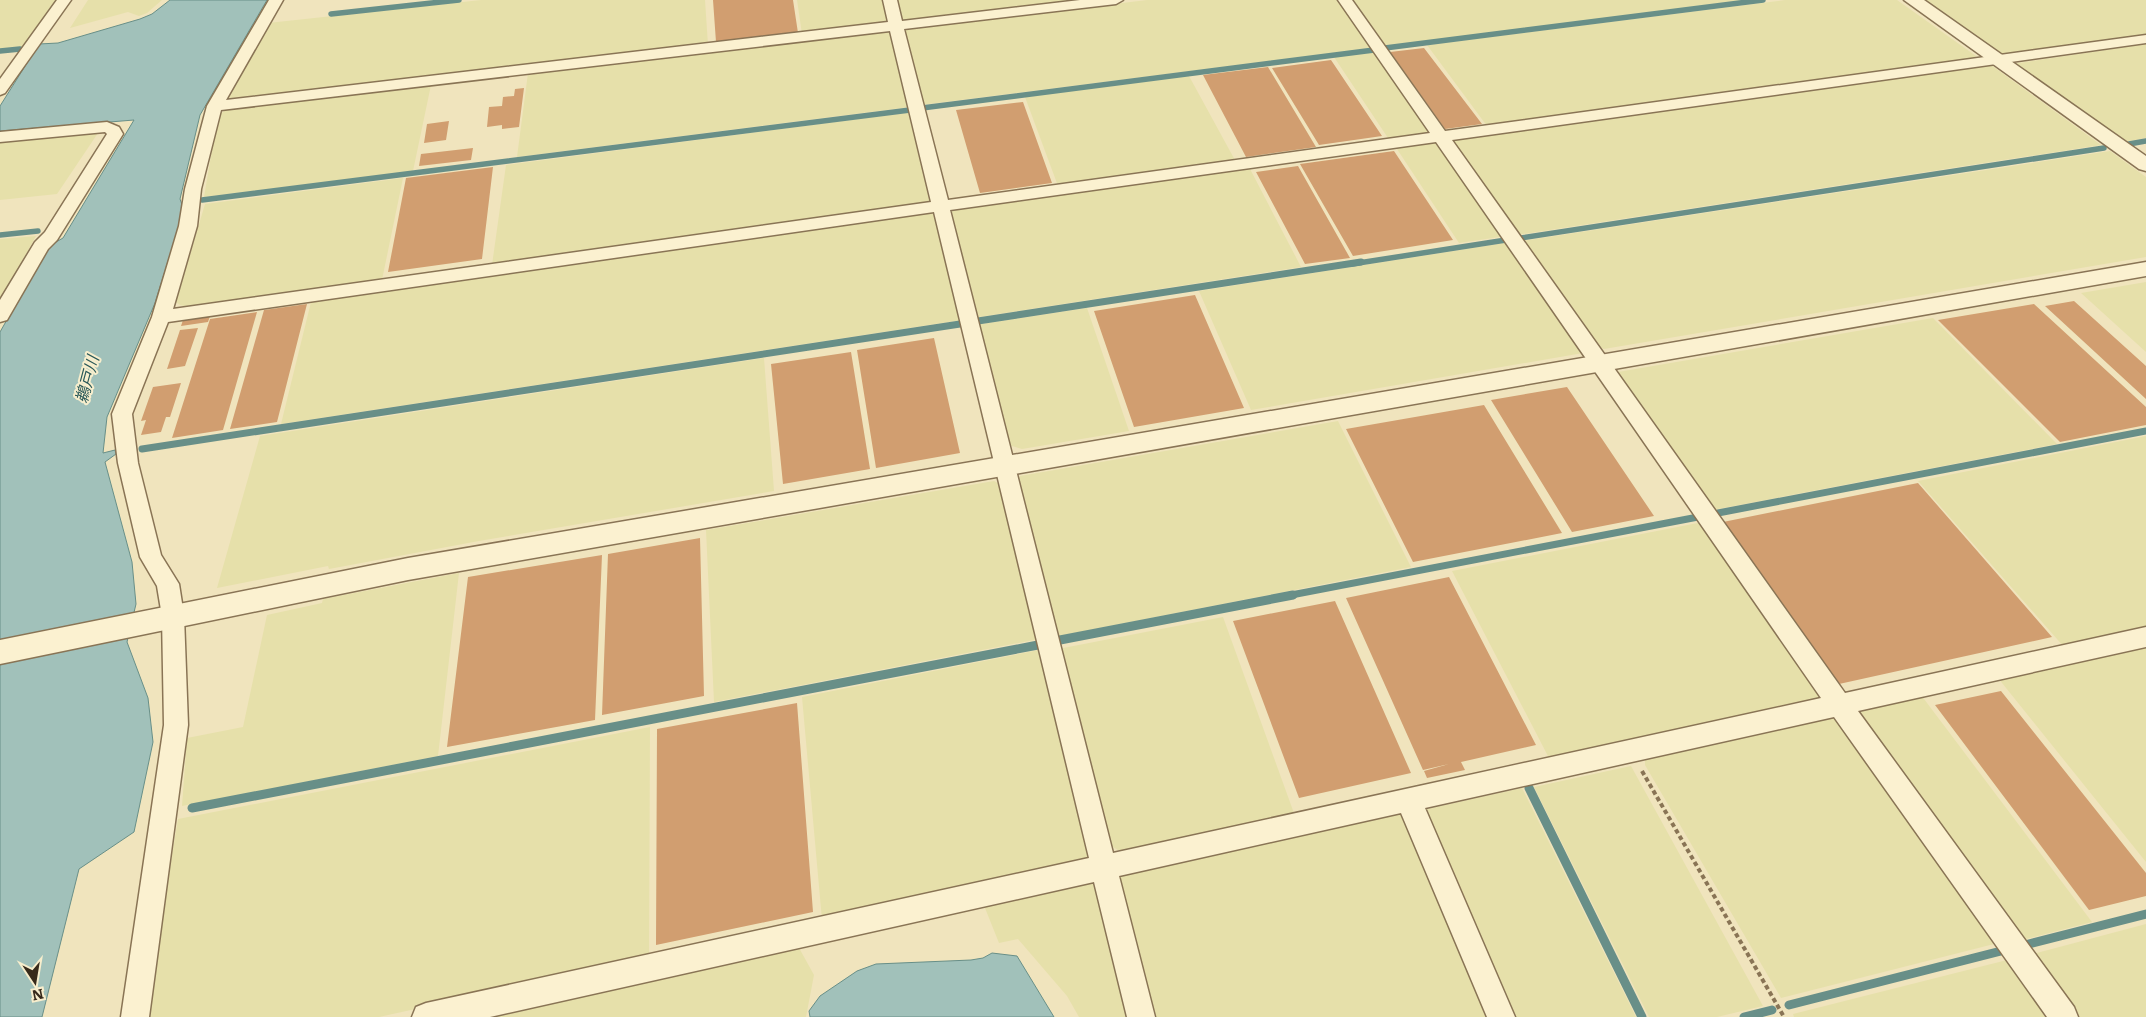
<svg xmlns="http://www.w3.org/2000/svg" width="2146" height="1017" viewBox="0 0 2146 1017" font-family="Literata,'Noto Sans JP',serif">
	<style>
		.farmland { fill: #e6e0aa }
		.water { fill: #a1c1ba; stroke: #688f88 }
		.lines { fill: none; stroke-linecap: round; stroke-linejoin: round }
		.stream-far2 { stroke: #688f88; stroke-width: 5.5 }
		.stream-far1 { stroke: #688f88; stroke-width: 7 }
		.stream { stroke: #688f88; stroke-width: 9 }
		.building { fill: #d19e70 }
		.minor-casing { stroke: #897455; stroke-width: 3 }
		.tertiary-casing { stroke: #897455; stroke-width: 3 }
		.path { stroke: #897455; stroke-width: 4; stroke-dasharray: 4.5 3; stroke-linecap: butt }
		.minor { fill: #fbf1d0; fill-rule: evenodd }
		.tertiary { fill: #fbf1d0; fill-rule: evenodd }
		.labels { text-anchor: middle; dominant-baseline: central; stroke-width: 4; stroke-linejoin: round; paint-order: stroke }
		.water-label { font-size: 16px; font-style: italic; fill: #295858; stroke: #f7eecd }
	</style>
	<rect width="100%" height="100%" fill="#f0e4bd"/>
	<path class="farmland" d="M 0,0 L 58,0 L 26,47 L 0,49 Z
		M 88,0 L 162,0 L 147,13 L 139,16 L 128,12 L 70,28 Z
		M 481,0 L 705,0 L 708,45 L 227,101 L 268,23 Z
		M 797,0 L 886,0 L 891,22 L 802,34 Z
		M 894,0 L 1096,0 L 903,23 L 899,21 Z
		M 1147,0 L 1339,0 L 1373,48 L 921,105 L 903,30 Z
		M 1349,0 L 1746,0 L 1383,47 Z
		M 1785,0 L 1897,0 L 1976,56 L 1974,59 L 1487,126 L 1427,45 Z
		M 1921,0 L 2146,0 L 2146,36 L 2008,55 L 1995,52 Z
		M 893,30 L 910,107 L 517,157 L 528,73 Z
		M 2146,44 L 2146,138 L 2123,142 L 2012,64 Z
		M 1377,52 L 1433,132 L 1431,135 L 1390,141 L 1334,57 Z
		M 1991,65 L 2101,145 L 1517,235 L 1449,140 Z
		M 1189,76 L 1236,162 L 1058,186 L 1025,97 Z
		M 431,85 L 413,171 L 204,197 L 218,115 L 228,109 Z
		M 912,112 L 933,199 L 929,204 L 492,265 L 506,165 Z
		M 98,133 L 57,194 L 0,200 L 0,142 Z
		M 1432,141 L 1442,144 L 1506,236 L 1459,243 L 1395,146 Z
		M 2110,151 L 2146,177 L 2146,257 L 1604,349 L 1596,346 L 1522,241 Z
		M 1249,167 L 1301,267 L 973,318 L 947,214 L 952,209 Z
		M 403,178 L 382,280 L 188,307 L 180,305 L 176,302 L 205,204 Z
		M 929,211 L 937,214 L 962,320 L 281,424 L 312,298 Z
		M 36,236 L 0,302 L 0,239 Z
		M 1511,242 L 1583,353 L 1251,410 L 1199,291 Z
		M 2146,282 L 2146,352 L 2081,293 Z
		M 1087,308 L 1129,431 L 1022,449 L 1005,444 L 975,325 Z
		M 1933,318 L 2057,444 L 1713,510 L 1617,378 L 1618,372 Z
		M 764,358 L 774,491 L 479,541 L 329,569 L 328,566 L 217,588 L 260,436 Z
		M 1338,421 L 1411,567 L 1054,637 L 1016,484 L 1020,476 Z
		M 2146,436 L 2146,629 L 2064,647 L 1918,481 Z
		M 994,481 L 1003,486 L 1039,639 L 714,702 L 706,530 Z
		M 1708,521 L 1826,699 L 1550,760 L 1452,571 Z
		M 459,573 L 438,756 L 182,806 L 187,738 L 243,727 L 267,615 L 322,603 L 323,599 Z
		M 1223,617 L 1295,816 L 1123,853 L 1108,844 L 1058,649 Z
		M 2146,645 L 2146,862 L 1998,678 Z
		M 1044,649 L 1093,850 L 1086,862 L 822,920 L 802,697 Z
		M 1921,695 L 2092,922 L 2018,941 L 1857,716 L 1858,709 Z
		M 1836,716 L 2002,942 L 1781,998 L 1645,765 L 1645,756 Z
		M 650,727 L 649,958 L 379,1017 L 145,1017 L 178,819 Z
		M 1631,766 L 1763,1006 L 1717,1017 L 1649,1017 L 1534,787 Z
		M 1522,788 L 1636,1017 L 1514,1017 L 1423,810 Z
		M 1398,812 L 1409,818 L 1494,1017 L 1149,1017 L 1116,882 L 1122,873 Z
		M 1092,880 L 1101,885 L 1132,1017 L 1079,1017 L 1067,996 L 1018,939 L 999,943 L 983,903 Z
		M 2146,924 L 2146,1017 L 2074,1017 L 2029,955 Z
		M 798,946 L 814,975 L 806,1017 L 478,1017 Z
		M 2015,958 L 2056,1017 L 1794,1017 L 1793,1014 Z"/>
	<path class="water" d="M 170,0 L 267,0 L 200,115 L 180,199 L 184,210 L 155,303 L 107,417 L 103,453 L 115,450 L 116,454 L 105,462 L 132,562 L 136,604 L 127,642 L 148,698 L 153,742 L 134,832 L 79,869 L 42,1017 L 0,1017 L 0,332 L 49,246 L 63,238 L 134,120 L 0,131 L 0,106 L 39,44 L 58,43 L 140,19 L 152,14 Z
		M 992,953 L 1017,956 L 1054,1017 L 810,1017 L 809,1011 L 820,996 L 857,971 L 876,964 L 971,960 L 983,958 Z"/>
	<g class="lines">
		<path class="stream-far2" d="M 331,14 L 459,0
			M 1385,48 L 1763,0
			M 0,51 L 20,49
			M 922,108 L 1374,50
			M 2129,144 L 2146,141
			M 202,200 L 910,110
			M 0,235 L 38,231
			M 1521,238 L 2104,148
			M 1352,264 L 1506,240"/>
		<path class="stream-far1" d="M 978,321 L 1361,262
			M 142,449 L 960,324
			M 1718,513 L 2146,431
			M 1286,596 L 1698,517"/>
		<path class="stream" d="M 1060,640 L 1293,595
			M 1529,788 L 1642,1017
			M 192,808 L 1038,645
			M 2025,945 L 2146,914
			M 1789,1005 L 2005,950
			M 1744,1017 L 1772,1010"/>
	</g>
	<path class="building" d="M 713,0 L 793,0 L 798,33 L 716,42 Z
		M 1424,48 L 1482,124 L 1445,129 L 1390,52 Z
		M 1331,60 L 1382,136 L 1319,145 L 1272,68 Z
		M 1268,67 L 1316,147 L 1246,157 L 1203,75 Z
		M 524,88 L 519,127 L 502,129 L 502,125 L 487,127 L 489,107 L 502,106 L 503,97 L 514,96 L 515,89 Z
		M 1023,102 L 1052,183 L 980,193 L 956,110 Z
		M 449,121 L 446,140 L 424,143 L 427,124 Z
		M 473,148 L 471,160 L 419,166 L 421,154 Z
		M 1394,151 L 1453,240 L 1353,256 L 1300,164 Z
		M 1298,166 L 1350,258 L 1305,264 L 1256,172 Z
		M 493,167 L 482,259 L 388,272 L 406,178 Z
		M 1195,295 L 1244,408 L 1134,427 L 1094,311 Z
		M 2074,301 L 2146,366 L 2146,399 L 2045,306 Z
		M 307,304 L 277,422 L 230,429 L 264,310 Z
		M 2034,304 L 2146,407 L 2146,425 L 2060,442 L 1938,320 Z
		M 257,312 L 223,430 L 172,438 L 210,319 Z
		M 210,316 L 208,322 L 181,326 L 183,320 Z
		M 198,328 L 185,366 L 167,369 L 180,330 Z
		M 934,338 L 960,453 L 876,468 L 857,350 Z
		M 851,352 L 870,469 L 783,484 L 771,364 Z
		M 181,383 L 170,417 L 166,417 L 161,432 L 141,435 L 146,420 L 141,421 L 153,387 Z
		M 1567,387 L 1654,516 L 1572,532 L 1491,400 Z
		M 1484,405 L 1562,533 L 1413,562 L 1346,429 Z
		M 1918,483 L 2052,637 L 1839,684 L 1723,522 Z
		M 700,538 L 704,696 L 602,715 L 608,554 Z
		M 602,555 L 595,720 L 447,747 L 468,577 Z
		M 1449,577 L 1536,745 L 1461,762 L 1465,770 L 1427,778 L 1424,771 L 1449,764 L 1423,770 L 1346,598 Z
		M 1335,601 L 1411,773 L 1299,798 L 1233,621 Z
		M 2001,691 L 2146,873 L 2146,896 L 2089,910 L 1935,705 Z
		M 797,703 L 813,912 L 656,945 L 657,729 Z"/>
	<g class="lines">
		<g class="minor-casing">
			<path id="minor" d="M 57,0 L 71,0 L 5,93 L 0,95 L 0,79 Z
				M 269,0 L 283,0 L 226,100 L 888,22 L 883,0 L 897,0 L 902,21 L 1080,0 L 1123,0 L 1116,4 L 904,29 L 948,200 L 1430,133 L 1338,0 L 1352,0 L 1445,131 L 2146,35 L 2146,43 L 1452,140 L 1845,693 L 2146,627 L 2146,647 L 1858,711 L 2074,1007 L 2078,1017 L 2047,1017 L 1834,717 L 1425,808 L 1515,1017 L 1487,1017 L 1401,813 L 1119,876 L 1155,1017 L 1127,1017 L 1094,882 L 490,1017 L 412,1017 L 416,1007 L 426,1003 L 1089,858 L 934,212 L 168,322 L 132,414 L 138,463 L 161,555 L 179,584 L 184,616 L 188,725 L 149,1017 L 121,1017 L 164,725 L 162,616 L 157,586 L 140,557 L 118,463 L 112,414 L 152,317 L 179,226 L 185,189 L 207,106 ZM 890,31 L 931,202 L 173,309 L 197,226 L 201,189 L 221,110 ZM 1436,142 L 1821,698 L 1113,853 L 950,210 Z
				M 107,122 L 119,127 L 123,134 L 57,240 L 48,249 L 7,320 L 0,322 L 0,300 L 35,242 L 45,232 L 107,134 L 105,132 L 0,142 L 0,132 Z"/>
		</g>
		<g class="tertiary-casing">
			<path id="tertiary" d="M 1904,0 L 1924,0 L 2146,156 L 2146,171 L 2139,169 Z
				M 2146,262 L 2146,276 L 408,580 L 0,664 L 0,640 L 408,558 Z"/>
		</g>
		<path class="path" d="M 1642,771 L 1784,1017"/>
		<use href="#minor" class="minor"/>
		<use href="#tertiary" class="tertiary"/>
	</g>
	<g class="labels">
		<g class="water-label">
			<text transform="translate(86 379) rotate(-75)">鵜戸川</text>
		</g>
	</g>
	<g transform="translate(35 982) rotate(168)" stroke="#f7eecd" stroke-width="4" paint-order="stroke">
	<path d="M0-4L9 19L0 12L-9 19Z" fill="#372a1b"/>
	<text y="-8" font-size="14" font-weight="bold" text-anchor="middle" fill="#372a1b">N</text>
	</g>
</svg>
